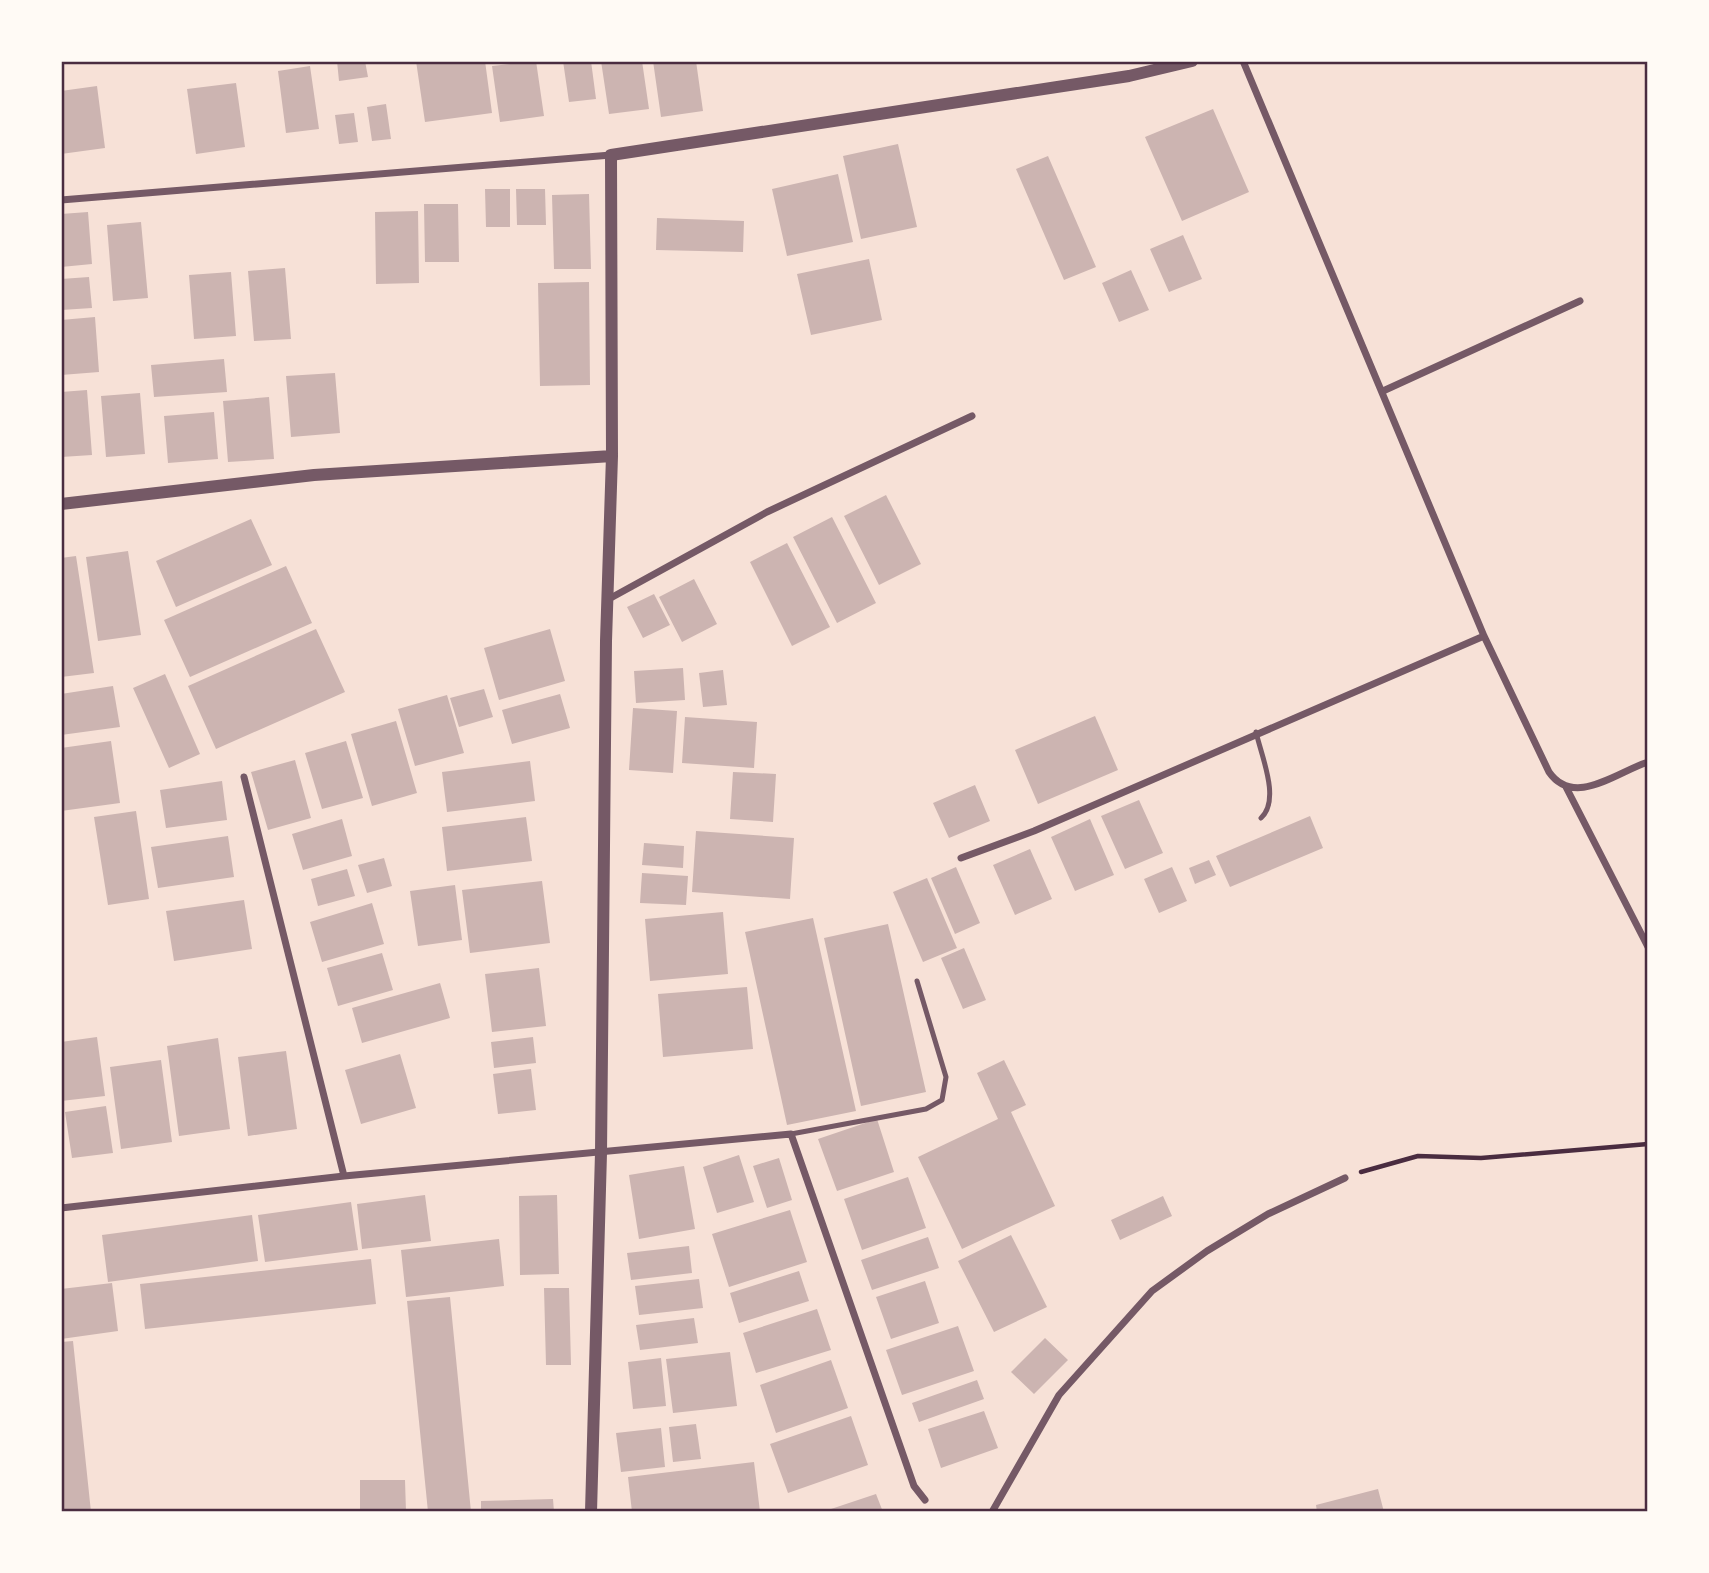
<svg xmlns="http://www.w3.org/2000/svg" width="1709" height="1573" viewBox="0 0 1709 1573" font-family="Raleway,sans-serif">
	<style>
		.building { fill: #ccb4b1 }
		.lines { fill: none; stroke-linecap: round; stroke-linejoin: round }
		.path { stroke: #4a2c40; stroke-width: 4.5 }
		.service { stroke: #755966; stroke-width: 5 }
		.minor { stroke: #755966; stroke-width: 7 }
		.tertiary { stroke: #755966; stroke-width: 12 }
		.neatline { fill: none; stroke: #4a2c40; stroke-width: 2.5 }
	</style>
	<rect width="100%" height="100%" fill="#f7e1d7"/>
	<path class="building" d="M 337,61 L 365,61 L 368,77 L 339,81 Z
		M 416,61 L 485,61 L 492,113 L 425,122 Z
		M 536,61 L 544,116 L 500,122 L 492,66 Z
		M 563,61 L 591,61 L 596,99 L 569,102 Z
		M 601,61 L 642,61 L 649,109 L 609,114 Z
		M 653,61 L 696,61 L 703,111 L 661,117 Z
		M 310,66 L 319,129 L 286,133 L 278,71 Z
		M 236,83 L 245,147 L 196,154 L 187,89 Z
		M 97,86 L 105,148 L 61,154 L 61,91 Z
		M 386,104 L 391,139 L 372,141 L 367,107 Z
		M 1213,109 L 1249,192 L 1182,221 L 1145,137 Z
		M 354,113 L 358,142 L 339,144 L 335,115 Z
		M 898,144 L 917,227 L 861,239 L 843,156 Z
		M 1048,156 L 1096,267 L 1064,280 L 1016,169 Z
		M 838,174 L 853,242 L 787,256 L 772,189 Z
		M 485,189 L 510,189 L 510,227 L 486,227 Z
		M 516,189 L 545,189 L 546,225 L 517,225 Z
		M 589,194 L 591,269 L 554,269 L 552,195 Z
		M 424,204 L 458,204 L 459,262 L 425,262 Z
		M 418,211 L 419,283 L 376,284 L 375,212 Z
		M 88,212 L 92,264 L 61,267 L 61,214 Z
		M 657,218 L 744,221 L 743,252 L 656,250 Z
		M 141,222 L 148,298 L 113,301 L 107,225 Z
		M 1183,235 L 1202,279 L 1169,292 L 1150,249 Z
		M 869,259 L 882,320 L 811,335 L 797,274 Z
		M 285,268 L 291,339 L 254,341 L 248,271 Z
		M 1131,270 L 1149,310 L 1119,322 L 1102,283 Z
		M 231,272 L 236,336 L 194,339 L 189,275 Z
		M 89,277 L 92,308 L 61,310 L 61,279 Z
		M 589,282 L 590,385 L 540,386 L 538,283 Z
		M 95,317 L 99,372 L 61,375 L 61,320 Z
		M 224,359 L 227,392 L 154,397 L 151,365 Z
		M 335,373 L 340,433 L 291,437 L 286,376 Z
		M 87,390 L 92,455 L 61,457 L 61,392 Z
		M 140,393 L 145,454 L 106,457 L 101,396 Z
		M 269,397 L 274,459 L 228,462 L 223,401 Z
		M 214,412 L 218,459 L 168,463 L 164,416 Z
		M 886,495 L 921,564 L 879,585 L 844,516 Z
		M 832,517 L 876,603 L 837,623 L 793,537 Z
		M 251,519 L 272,565 L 176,607 L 156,561 Z
		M 787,543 L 830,627 L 792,646 L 750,562 Z
		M 128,551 L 141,635 L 98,641 L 86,557 Z
		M 76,556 L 94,673 L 61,677 L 61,558 Z
		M 286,566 L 312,623 L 190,677 L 164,620 Z
		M 694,579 L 717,624 L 682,642 L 659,597 Z
		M 654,594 L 670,625 L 643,638 L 627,607 Z
		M 316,629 L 345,692 L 216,749 L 188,686 Z
		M 550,629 L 565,681 L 499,700 L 484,648 Z
		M 683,668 L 685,700 L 636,703 L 634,671 Z
		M 723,670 L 727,705 L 703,707 L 699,673 Z
		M 165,674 L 200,754 L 169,768 L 133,688 Z
		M 113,686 L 120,727 L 61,735 L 61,694 Z
		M 484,689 L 493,717 L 459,727 L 450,698 Z
		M 560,694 L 570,728 L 512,744 L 502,710 Z
		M 447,695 L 464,753 L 415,766 L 398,709 Z
		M 633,708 L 677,711 L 673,773 L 629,770 Z
		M 1095,716 L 1118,770 L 1038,804 L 1015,750 Z
		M 685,717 L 757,722 L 754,768 L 682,763 Z
		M 396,721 L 417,793 L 372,806 L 351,734 Z
		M 111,741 L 120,803 L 61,811 L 61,748 Z
		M 346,741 L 363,798 L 322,809 L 305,753 Z
		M 295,760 L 311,818 L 268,830 L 251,772 Z
		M 530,761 L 535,801 L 447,812 L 442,772 Z
		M 733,772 L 776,774 L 773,822 L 730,819 Z
		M 222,781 L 227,820 L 166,828 L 160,790 Z
		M 975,785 L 990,821 L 949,838 L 933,803 Z
		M 1139,800 L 1163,853 L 1125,869 L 1101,816 Z
		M 136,811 L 149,899 L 108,905 L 94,817 Z
		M 1310,816 L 1323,848 L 1230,887 L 1216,856 Z
		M 526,817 L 532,861 L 447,871 L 442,827 Z
		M 342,819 L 352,856 L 303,870 L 292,834 Z
		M 1090,819 L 1114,875 L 1075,891 L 1051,837 Z
		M 696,831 L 794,838 L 790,899 L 692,892 Z
		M 228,836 L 234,877 L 158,888 L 151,847 Z
		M 644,843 L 684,846 L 683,868 L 642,865 Z
		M 1030,849 L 1052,899 L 1015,915 L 993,865 Z
		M 384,858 L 392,886 L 367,893 L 358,865 Z
		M 1209,860 L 1216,875 L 1195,884 L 1189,868 Z
		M 956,867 L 980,923 L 955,934 L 931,878 Z
		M 1172,867 L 1187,901 L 1159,913 L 1144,879 Z
		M 347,869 L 355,896 L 318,906 L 311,879 Z
		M 642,873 L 688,876 L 686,905 L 640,903 Z
		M 927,878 L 957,948 L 923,962 L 893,892 Z
		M 542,881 L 550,943 L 470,953 L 462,890 Z
		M 455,885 L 462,940 L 418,946 L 410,891 Z
		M 244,900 L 252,949 L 174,961 L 166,911 Z
		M 372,903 L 384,944 L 322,962 L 310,922 Z
		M 723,912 L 728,974 L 650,981 L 645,919 Z
		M 813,918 L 856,1111 L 787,1125 L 745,932 Z
		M 888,924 L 926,1092 L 861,1106 L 824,938 Z
		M 964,948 L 986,1000 L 963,1009 L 941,958 Z
		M 382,953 L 393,990 L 338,1006 L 327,968 Z
		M 539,968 L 546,1026 L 492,1032 L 485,974 Z
		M 440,983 L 450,1018 L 362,1043 L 352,1008 Z
		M 747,987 L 753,1049 L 663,1057 L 658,994 Z
		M 97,1037 L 105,1096 L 61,1101 L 61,1042 Z
		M 533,1037 L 536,1063 L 494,1068 L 491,1042 Z
		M 218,1038 L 230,1129 L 179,1136 L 167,1046 Z
		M 286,1051 L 297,1129 L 248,1136 L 238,1057 Z
		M 400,1054 L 416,1108 L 361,1124 L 345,1070 Z
		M 161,1060 L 172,1142 L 121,1149 L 110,1067 Z
		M 1004,1060 L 1026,1105 L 1011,1112 L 1055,1206 L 962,1249 L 918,1157 L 998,1119 L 977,1073 Z
		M 531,1069 L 536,1110 L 498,1114 L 493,1074 Z
		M 106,1106 L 113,1153 L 72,1158 L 65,1112 Z
		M 877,1119 L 894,1172 L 837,1191 L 818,1139 Z
		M 739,1155 L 754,1202 L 717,1213 L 703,1167 Z
		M 779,1158 L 792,1200 L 767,1208 L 753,1166 Z
		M 684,1166 L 695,1229 L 639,1239 L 629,1175 Z
		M 908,1177 L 926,1228 L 862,1250 L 844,1199 Z
		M 425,1195 L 431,1241 L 362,1249 L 357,1204 Z
		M 557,1195 L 559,1274 L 520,1275 L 519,1196 Z
		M 1163,1196 L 1172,1216 L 1120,1240 L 1111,1220 Z
		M 351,1202 L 358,1250 L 265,1262 L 258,1215 Z
		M 790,1210 L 807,1262 L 729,1287 L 712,1234 Z
		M 252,1215 L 258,1261 L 108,1282 L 102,1235 Z
		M 1011,1235 L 1047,1307 L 994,1332 L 958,1261 Z
		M 928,1237 L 939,1268 L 872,1290 L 861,1260 Z
		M 499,1239 L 504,1286 L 406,1297 L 401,1250 Z
		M 689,1246 L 692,1273 L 631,1280 L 627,1253 Z
		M 371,1259 L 376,1304 L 145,1329 L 140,1284 Z
		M 799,1271 L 809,1301 L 739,1323 L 730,1293 Z
		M 699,1279 L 703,1308 L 639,1315 L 635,1286 Z
		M 925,1281 L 939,1323 L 891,1339 L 876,1297 Z
		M 112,1283 L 118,1331 L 61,1339 L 61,1289 Z
		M 544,1288 L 569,1288 L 571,1365 L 546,1365 Z
		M 450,1297 L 471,1512 L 428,1512 L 407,1301 Z
		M 817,1309 L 831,1350 L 756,1373 L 743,1333 Z
		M 694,1318 L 698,1343 L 640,1350 L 636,1325 Z
		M 958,1326 L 974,1371 L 902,1395 L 886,1350 Z
		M 1045,1338 L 1068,1360 L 1034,1394 L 1011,1372 Z
		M 73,1341 L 91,1512 L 61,1512 L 61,1342 Z
		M 730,1352 L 737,1406 L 673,1413 L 666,1359 Z
		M 661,1358 L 666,1406 L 633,1409 L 628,1362 Z
		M 831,1360 L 848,1408 L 776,1433 L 760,1385 Z
		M 977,1380 L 984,1399 L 919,1422 L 912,1403 Z
		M 984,1411 L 998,1448 L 941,1468 L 928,1429 Z
		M 851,1416 L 868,1465 L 788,1493 L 770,1444 Z
		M 696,1424 L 701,1459 L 673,1462 L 669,1427 Z
		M 661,1428 L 665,1467 L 621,1472 L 616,1433 Z
		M 754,1462 L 760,1512 L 632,1512 L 628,1477 Z
		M 360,1480 L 405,1480 L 406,1512 L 360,1512 Z
		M 1378,1489 L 1384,1512 L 1317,1512 L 1316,1505 Z
		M 876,1494 L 883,1512 L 825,1512 L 825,1511 Z
		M 553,1499 L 554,1512 L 481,1512 L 481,1501 Z"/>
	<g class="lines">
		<path class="path" d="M 1361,1172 L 1418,1156 L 1481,1158 L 1648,1144"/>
		<path class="service" d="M 1256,732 C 1261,755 1281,800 1261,818
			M 791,1134 L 926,1109 L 942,1100 L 946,1077 L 917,981"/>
		<path class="minor" d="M 1243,61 L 1484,636 L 1549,772 C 1574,808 1617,772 1648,762
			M 61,200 L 611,155
			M 1383,391 L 1580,301
			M 607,600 L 767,512 L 972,416
			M 244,777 L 344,1176
			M 1566,787 L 1648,947
			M 961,858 L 1034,831 L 1484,636
			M 61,1208 L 344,1176 L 791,1134 L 914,1486 L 925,1500
			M 992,1512 L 1059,1395 L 1152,1291 L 1207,1251 L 1268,1214 L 1345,1178"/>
		<path class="tertiary" d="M 61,504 L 314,475 L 612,456
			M 591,1512 L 601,1153 L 606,641 L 612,456 L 611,155 L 1129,76 L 1192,61"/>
	</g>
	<rect width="1709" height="1573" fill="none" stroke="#fffaf5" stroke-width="126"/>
	<rect x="63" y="63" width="1583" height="1447" class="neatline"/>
</svg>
